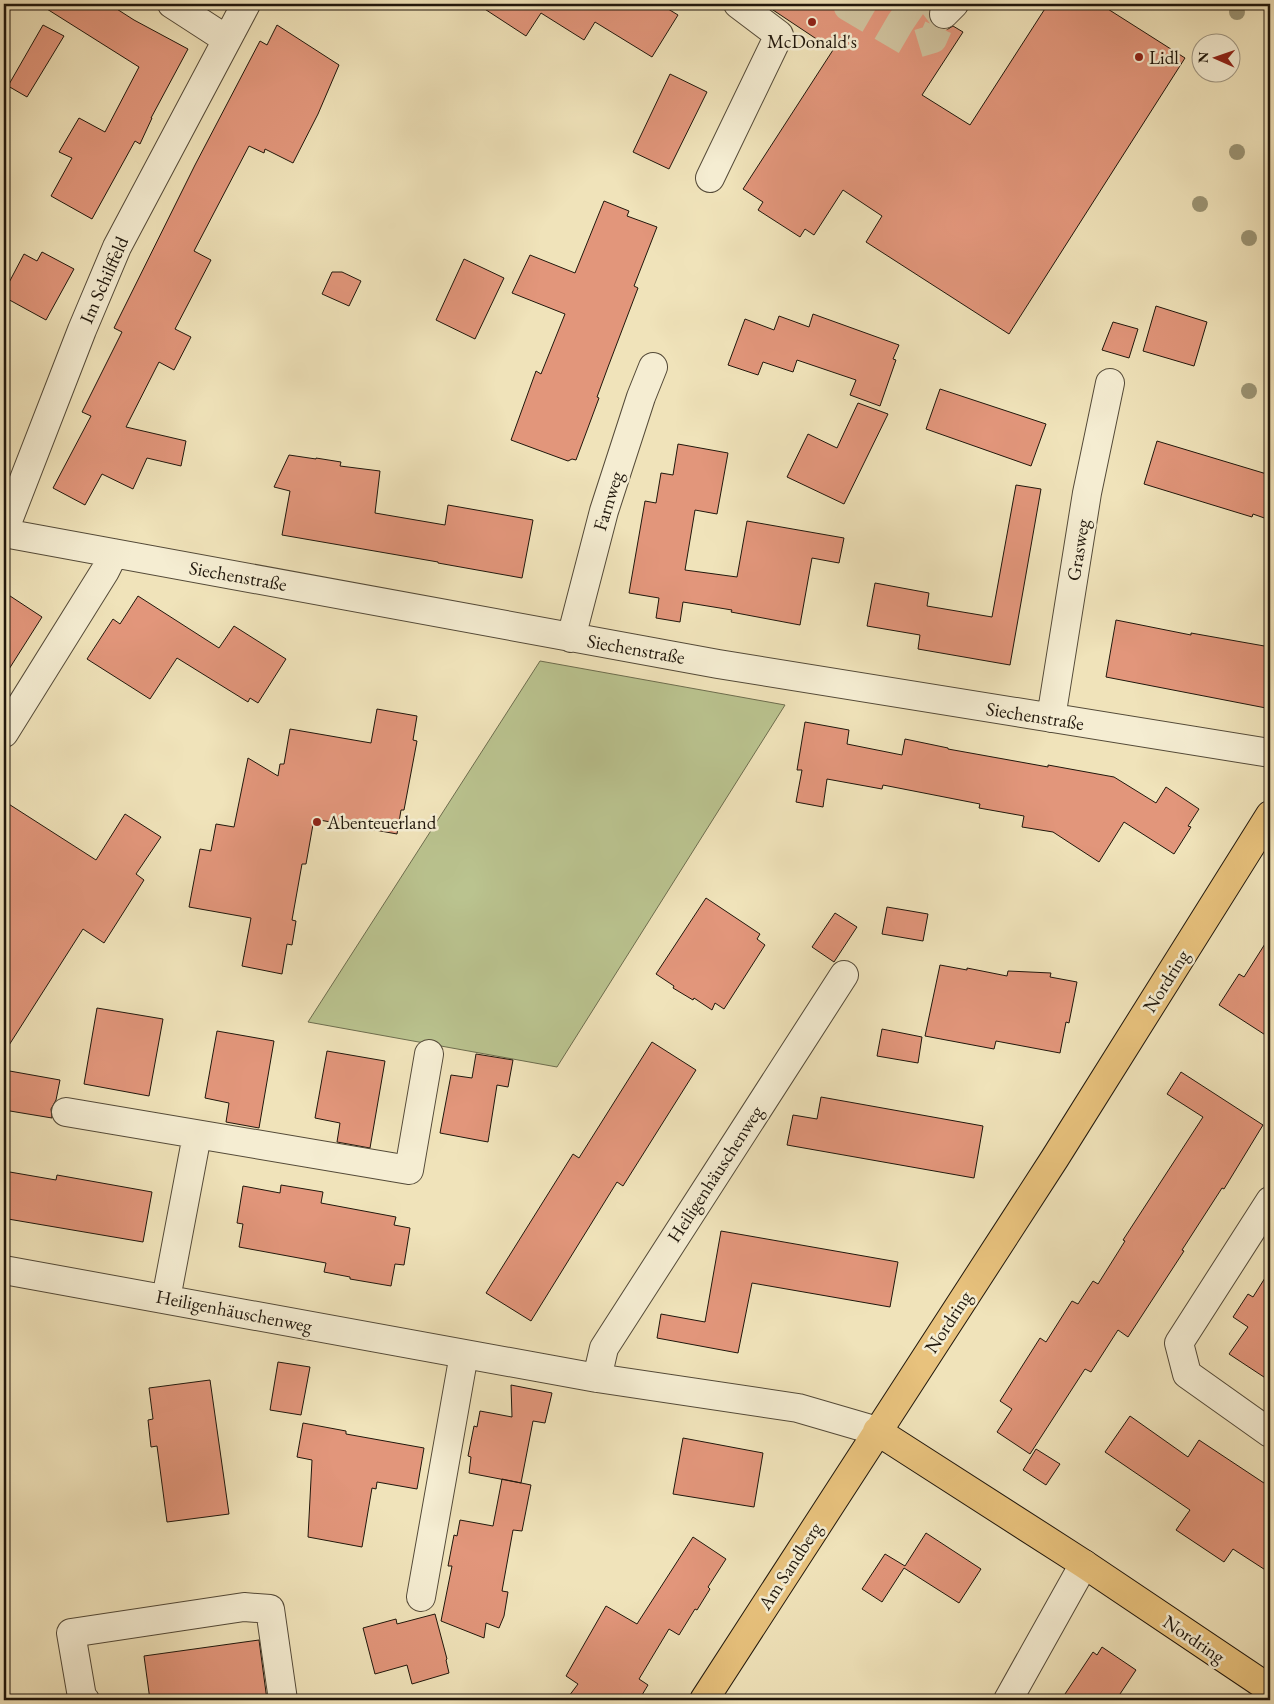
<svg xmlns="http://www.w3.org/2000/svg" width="1274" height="1704" viewBox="0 0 1274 1704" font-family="'EB Garamond',serif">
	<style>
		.green { fill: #bac38f; stroke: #6d6d4e }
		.building { fill: #e2967b; stroke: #20170c }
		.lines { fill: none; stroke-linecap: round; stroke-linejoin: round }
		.minor-tunnel { stroke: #d1c4a0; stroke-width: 28; stroke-dasharray: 28 14; stroke-linecap: butt }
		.minor-casing { stroke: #544a38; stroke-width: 30 }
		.major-casing { stroke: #20170c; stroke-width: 30 }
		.minor { stroke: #f5edd2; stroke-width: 28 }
		.major { stroke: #e8c27d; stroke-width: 28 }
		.tree { fill: #9b9474 }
		.poi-dot { fill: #8f2418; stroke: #f5edd2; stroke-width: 2 }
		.labels { text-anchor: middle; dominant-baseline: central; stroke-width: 5; stroke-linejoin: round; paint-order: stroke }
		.poi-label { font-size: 19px; fill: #20170c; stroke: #f5edd2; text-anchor: start }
		.street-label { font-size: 19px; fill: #20170c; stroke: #f5edd2 }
	</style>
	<rect width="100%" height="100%" fill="#f0e3ba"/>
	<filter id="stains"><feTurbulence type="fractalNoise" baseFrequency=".004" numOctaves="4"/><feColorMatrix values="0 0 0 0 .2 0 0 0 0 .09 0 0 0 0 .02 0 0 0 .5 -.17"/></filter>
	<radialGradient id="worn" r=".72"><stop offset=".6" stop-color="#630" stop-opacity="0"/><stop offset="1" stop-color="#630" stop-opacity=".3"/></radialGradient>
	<path class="green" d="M 540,661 L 785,705 L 557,1067 L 308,1022 Z"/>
	<path class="building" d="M 39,4 L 109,4 L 134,20 L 188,49 L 151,118 L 152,118 L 140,144 L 135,141 L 92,219 L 51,196 L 72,158 L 59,152 L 79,118 L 105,132 L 139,67 Z
		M 477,4 L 660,4 L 678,15 L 652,57 L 595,22 L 584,40 L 541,13 L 526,36 Z
		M 764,4 L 918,4 L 929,10 L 929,18 L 933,25 L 940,29 L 948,29 L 953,26 L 963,32 L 922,95 L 970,125 L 1048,4 L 1100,4 L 1185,58 L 1009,334 L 866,242 L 882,216 L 843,190 L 814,235 L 805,229 L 800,237 L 758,210 L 763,202 L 743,189 L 833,50 Z
		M 43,25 L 64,36 L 27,97 L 8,86 Z
		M 277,25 L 339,65 L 318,114 L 293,163 L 265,149 L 264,153 L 249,146 L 194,251 L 211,260 L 175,329 L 191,337 L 174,370 L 159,362 L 126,427 L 186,441 L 181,466 L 147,458 L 133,489 L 102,474 L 85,505 L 53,488 L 91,416 L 82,412 L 122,332 L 114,328 L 195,165 L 260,41 L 267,45 Z
		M 670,74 L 707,92 L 669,169 L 633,152 Z
		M 604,201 L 629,211 L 627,216 L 657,227 L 634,286 L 638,288 L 608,367 L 597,397 L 599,398 L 576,460 L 572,459 L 568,461 L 511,440 L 536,371 L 541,374 L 565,314 L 512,293 L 530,255 L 575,273 Z
		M 42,252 L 74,269 L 46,320 L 4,297 L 4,292 L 24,254 L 37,261 Z
		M 464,259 L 504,278 L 475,339 L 436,320 Z
		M 332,272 L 342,272 L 361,281 L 349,306 L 322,294 Z
		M 1156,306 L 1207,322 L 1194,366 L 1143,351 Z
		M 813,314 L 899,345 L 893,359 L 896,360 L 880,406 L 850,395 L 856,380 L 797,360 L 793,372 L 763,362 L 758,375 L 728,365 L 745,319 L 774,330 L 779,316 L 809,327 Z
		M 1113,322 L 1138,329 L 1129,358 L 1102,350 Z
		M 940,389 L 1046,424 L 1031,466 L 926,429 Z
		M 858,403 L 888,414 L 844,504 L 787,477 L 808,434 L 837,448 Z
		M 1157,441 L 1270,475 L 1270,520 L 1253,514 L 1252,517 L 1144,484 Z
		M 678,444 L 728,453 L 717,514 L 695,510 L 685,570 L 737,577 L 747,521 L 844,538 L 839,563 L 812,558 L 800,625 L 731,612 L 732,610 L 683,602 L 680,622 L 656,618 L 659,598 L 629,593 L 645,501 L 656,503 L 661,473 L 673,475 Z
		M 289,455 L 316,459 L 316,458 L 341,462 L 340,466 L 380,471 L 375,513 L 445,525 L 448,505 L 533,520 L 522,578 L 438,563 L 438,562 L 282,535 L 290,491 L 274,487 Z
		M 1016,485 L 1041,489 L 1010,665 L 918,649 L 920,635 L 867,626 L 875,583 L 929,593 L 927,606 L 992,617 Z
		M 4,592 L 42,617 L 4,677 Z
		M 138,596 L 219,648 L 234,626 L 286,659 L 258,703 L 250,698 L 248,702 L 177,658 L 150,699 L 87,659 L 113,619 L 120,624 Z
		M 1116,620 L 1191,635 L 1191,633 L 1270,647 L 1270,679 L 1266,708 L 1106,677 Z
		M 377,709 L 417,716 L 413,740 L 417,741 L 404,810 L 401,810 L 397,834 L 314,819 L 306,864 L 302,864 L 292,920 L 296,921 L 292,945 L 287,944 L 282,974 L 242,966 L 251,918 L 189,907 L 200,849 L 211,851 L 216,824 L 234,827 L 248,758 L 278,776 L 280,764 L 284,764 L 290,729 L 371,743 Z
		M 805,722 L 849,730 L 847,744 L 902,755 L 905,739 L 948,748 L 948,749 L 1048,767 L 1048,765 L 1114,777 L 1156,803 L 1166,787 L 1199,809 L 1188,826 L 1191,827 L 1174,854 L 1124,822 L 1099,862 L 1053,832 L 1022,827 L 1024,816 L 979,808 L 980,804 L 883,785 L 882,789 L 827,779 L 823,807 L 796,802 L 802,770 L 797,770 Z
		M 4,801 L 96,860 L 125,814 L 161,837 L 136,874 L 144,880 L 104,943 L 83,929 L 4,1053 Z
		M 706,898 L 760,934 L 757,939 L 765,945 L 724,1009 L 715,1003 L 712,1010 L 694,998 L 693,1000 L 673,988 L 674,986 L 656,974 Z
		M 887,907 L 928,914 L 923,941 L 882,934 Z
		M 835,913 L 857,927 L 834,962 L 812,947 Z
		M 1270,936 L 1270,1038 L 1219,1005 L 1239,974 L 1244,977 Z
		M 940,965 L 967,970 L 967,968 L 1007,976 L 1008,971 L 1051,973 L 1050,977 L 1077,982 L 1069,1023 L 1066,1022 L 1060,1053 L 996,1041 L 994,1049 L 925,1036 Z
		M 97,1008 L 163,1019 L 149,1096 L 84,1084 Z
		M 882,1029 L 922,1037 L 918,1063 L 877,1056 Z
		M 217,1031 L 274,1041 L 259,1128 L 226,1122 L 229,1103 L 205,1098 Z
		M 652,1042 L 696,1070 L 623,1186 L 617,1182 L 531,1321 L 486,1293 L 573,1154 L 579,1158 Z
		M 327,1051 L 385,1061 L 370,1148 L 337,1142 L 340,1123 L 315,1118 Z
		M 476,1054 L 513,1060 L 508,1087 L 497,1085 L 488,1142 L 440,1133 L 451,1075 L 472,1078 Z
		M 4,1070 L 60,1080 L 56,1100 L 51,1109 L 52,1118 L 4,1110 Z
		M 1181,1072 L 1263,1125 L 1224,1189 L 1222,1188 L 1182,1250 L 1184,1251 L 1128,1337 L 1118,1330 L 1091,1372 L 1085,1369 L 1030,1454 L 997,1432 L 1012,1409 L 1000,1401 L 1040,1338 L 1046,1342 L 1072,1301 L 1078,1304 L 1093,1281 L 1098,1284 L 1125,1241 L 1123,1240 L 1203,1117 L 1167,1094 Z
		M 821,1097 L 983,1126 L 974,1178 L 787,1145 L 793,1115 L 817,1119 Z
		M 4,1171 L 56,1180 L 57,1175 L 152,1192 L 143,1242 L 8,1219 L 8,1216 L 4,1215 Z
		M 281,1185 L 323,1192 L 321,1203 L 396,1217 L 394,1225 L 410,1228 L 404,1265 L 395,1264 L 391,1286 L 350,1279 L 350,1277 L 324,1272 L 326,1263 L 239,1247 L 243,1224 L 237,1223 L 243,1186 L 280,1193 Z
		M 721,1231 L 898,1262 L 890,1307 L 752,1283 L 738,1353 L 657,1338 L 661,1314 L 705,1322 Z
		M 1270,1270 L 1270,1381 L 1229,1354 L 1248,1327 L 1233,1317 L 1248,1294 L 1253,1297 Z
		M 278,1362 L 310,1367 L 301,1415 L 270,1410 Z
		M 210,1380 L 229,1514 L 167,1522 L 157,1446 L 151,1447 L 148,1420 L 153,1419 L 149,1388 Z
		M 511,1385 L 552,1393 L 545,1423 L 533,1421 L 521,1483 L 469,1473 L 471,1457 L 468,1456 L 474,1426 L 477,1427 L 480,1411 L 512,1417 Z
		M 1130,1416 L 1188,1457 L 1199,1440 L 1270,1487 L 1270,1573 L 1233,1549 L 1224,1562 L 1176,1530 L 1190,1510 L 1105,1452 Z
		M 303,1423 L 346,1431 L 346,1434 L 424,1448 L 417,1489 L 377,1482 L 376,1489 L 372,1488 L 362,1547 L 308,1537 L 312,1460 L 297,1457 Z
		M 683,1438 L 763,1453 L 754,1507 L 673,1494 Z
		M 1036,1449 L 1060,1464 L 1046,1485 L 1023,1470 Z
		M 502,1479 L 531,1485 L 522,1531 L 513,1530 L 502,1591 L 508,1592 L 504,1616 L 499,1628 L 486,1623 L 484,1638 L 441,1621 L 452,1566 L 448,1566 L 454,1535 L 457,1536 L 460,1520 L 493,1526 Z
		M 926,1533 L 981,1569 L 959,1603 L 904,1568 L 882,1602 L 862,1589 L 885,1554 L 905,1566 Z
		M 693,1537 L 726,1559 L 708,1587 L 710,1589 L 697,1610 L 695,1609 L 679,1635 L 669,1629 L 639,1679 L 648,1685 L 639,1700 L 566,1700 L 578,1684 L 566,1676 L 606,1606 L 637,1624 Z
		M 435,1614 L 447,1659 L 446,1660 L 449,1673 L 412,1684 L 407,1665 L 375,1674 L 363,1628 L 396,1619 L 397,1624 Z
		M 259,1640 L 267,1700 L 150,1700 L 144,1656 Z
		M 1102,1647 L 1136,1670 L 1116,1700 L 1061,1700 L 1093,1652 L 1097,1655 Z"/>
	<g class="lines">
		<path class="minor-tunnel" d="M 848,4 L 848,7 L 913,45 L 933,39 L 944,14
			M 896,4 L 928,26 L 944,14"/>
		<g class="minor-casing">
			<path id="minor" d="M 172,4 L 226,39
				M 944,14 L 954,4
				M 710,178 L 779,35 L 738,4
				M 4,531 L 82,330 L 117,247 L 246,4
				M 4,533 L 718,664 L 1270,753
				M 571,638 L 604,511 L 641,397 L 653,367
				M 1051,718 L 1087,493 L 1110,383
				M 4,733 L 105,571 L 114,553
				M 66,1112 L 409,1170 L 429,1054
				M 1270,1201 L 1179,1343 L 1187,1374 L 1270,1433
				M 4,1270 L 597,1378 L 798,1408 L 877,1431
				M 166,1299 L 197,1135
				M 597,1378 L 604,1348 L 844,975
				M 421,1597 L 464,1354
				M 85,1700 L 82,1697 L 71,1633 L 244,1607 L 270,1609 L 283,1700
				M 1008,1700 L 1084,1564"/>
		</g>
		<g class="major-casing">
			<path id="major" d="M 877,1431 L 1084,1564 L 1270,1689
				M 704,1700 L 1055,1158 L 1270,815"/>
		</g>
		<use href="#minor" class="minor"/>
		<use href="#major" class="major"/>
	</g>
	<g class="tree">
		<circle cx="1237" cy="12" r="8"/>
		<circle cx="1237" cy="152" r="8"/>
		<circle cx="1200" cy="204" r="8"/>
		<circle cx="1249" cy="238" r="8"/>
		<circle cx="1249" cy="391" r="8"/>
	</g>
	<g class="poi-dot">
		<circle cx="812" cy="22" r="5"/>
		<circle cx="1139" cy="57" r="5"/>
		<circle cx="317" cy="822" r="5"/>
	</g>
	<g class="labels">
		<g class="poi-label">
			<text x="812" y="41" text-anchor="middle">McDonald's</text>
			<text x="1149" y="57">Lidl</text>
			<text x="327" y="822">Abenteuerland</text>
		</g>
		<g class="street-label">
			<text transform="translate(104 280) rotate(-66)">Im Schilffeld</text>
			<text transform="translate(608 501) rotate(-73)">Farnweg</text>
			<text transform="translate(1078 550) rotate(-81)">Grasweg</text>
			<text transform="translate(238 576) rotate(10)">Siechenstraße</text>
			<text transform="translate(636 649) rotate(10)">Siechenstraße</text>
			<text transform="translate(1035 716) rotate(9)">Siechenstraße</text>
			<text transform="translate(1166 981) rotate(-58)">Nordring</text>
			<text transform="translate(715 1174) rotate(-57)">Heiligenhäuschenweg</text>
			<text transform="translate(234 1311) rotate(11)">Heiligenhäuschenweg</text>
			<text transform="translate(948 1322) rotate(-57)">Nordring</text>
			<text transform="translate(790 1566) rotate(-57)">Am Sandberg</text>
			<text transform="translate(1194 1639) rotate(34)">Nordring</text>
		</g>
	</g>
	<rect width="1274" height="1704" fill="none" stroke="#f0e3ba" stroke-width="20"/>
	<rect x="5" y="5" width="1264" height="1694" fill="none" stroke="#20170c" stroke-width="2.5"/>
	<rect x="10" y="10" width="1254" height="1684" fill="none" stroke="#20170c"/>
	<g transform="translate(1216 58) rotate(272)"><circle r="24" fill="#f5edd2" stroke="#a09783"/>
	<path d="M0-4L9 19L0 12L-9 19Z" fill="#8f2418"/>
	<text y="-8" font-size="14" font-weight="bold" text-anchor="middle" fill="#20170c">N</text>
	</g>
	<rect width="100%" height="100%" filter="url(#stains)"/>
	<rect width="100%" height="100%" fill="url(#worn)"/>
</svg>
